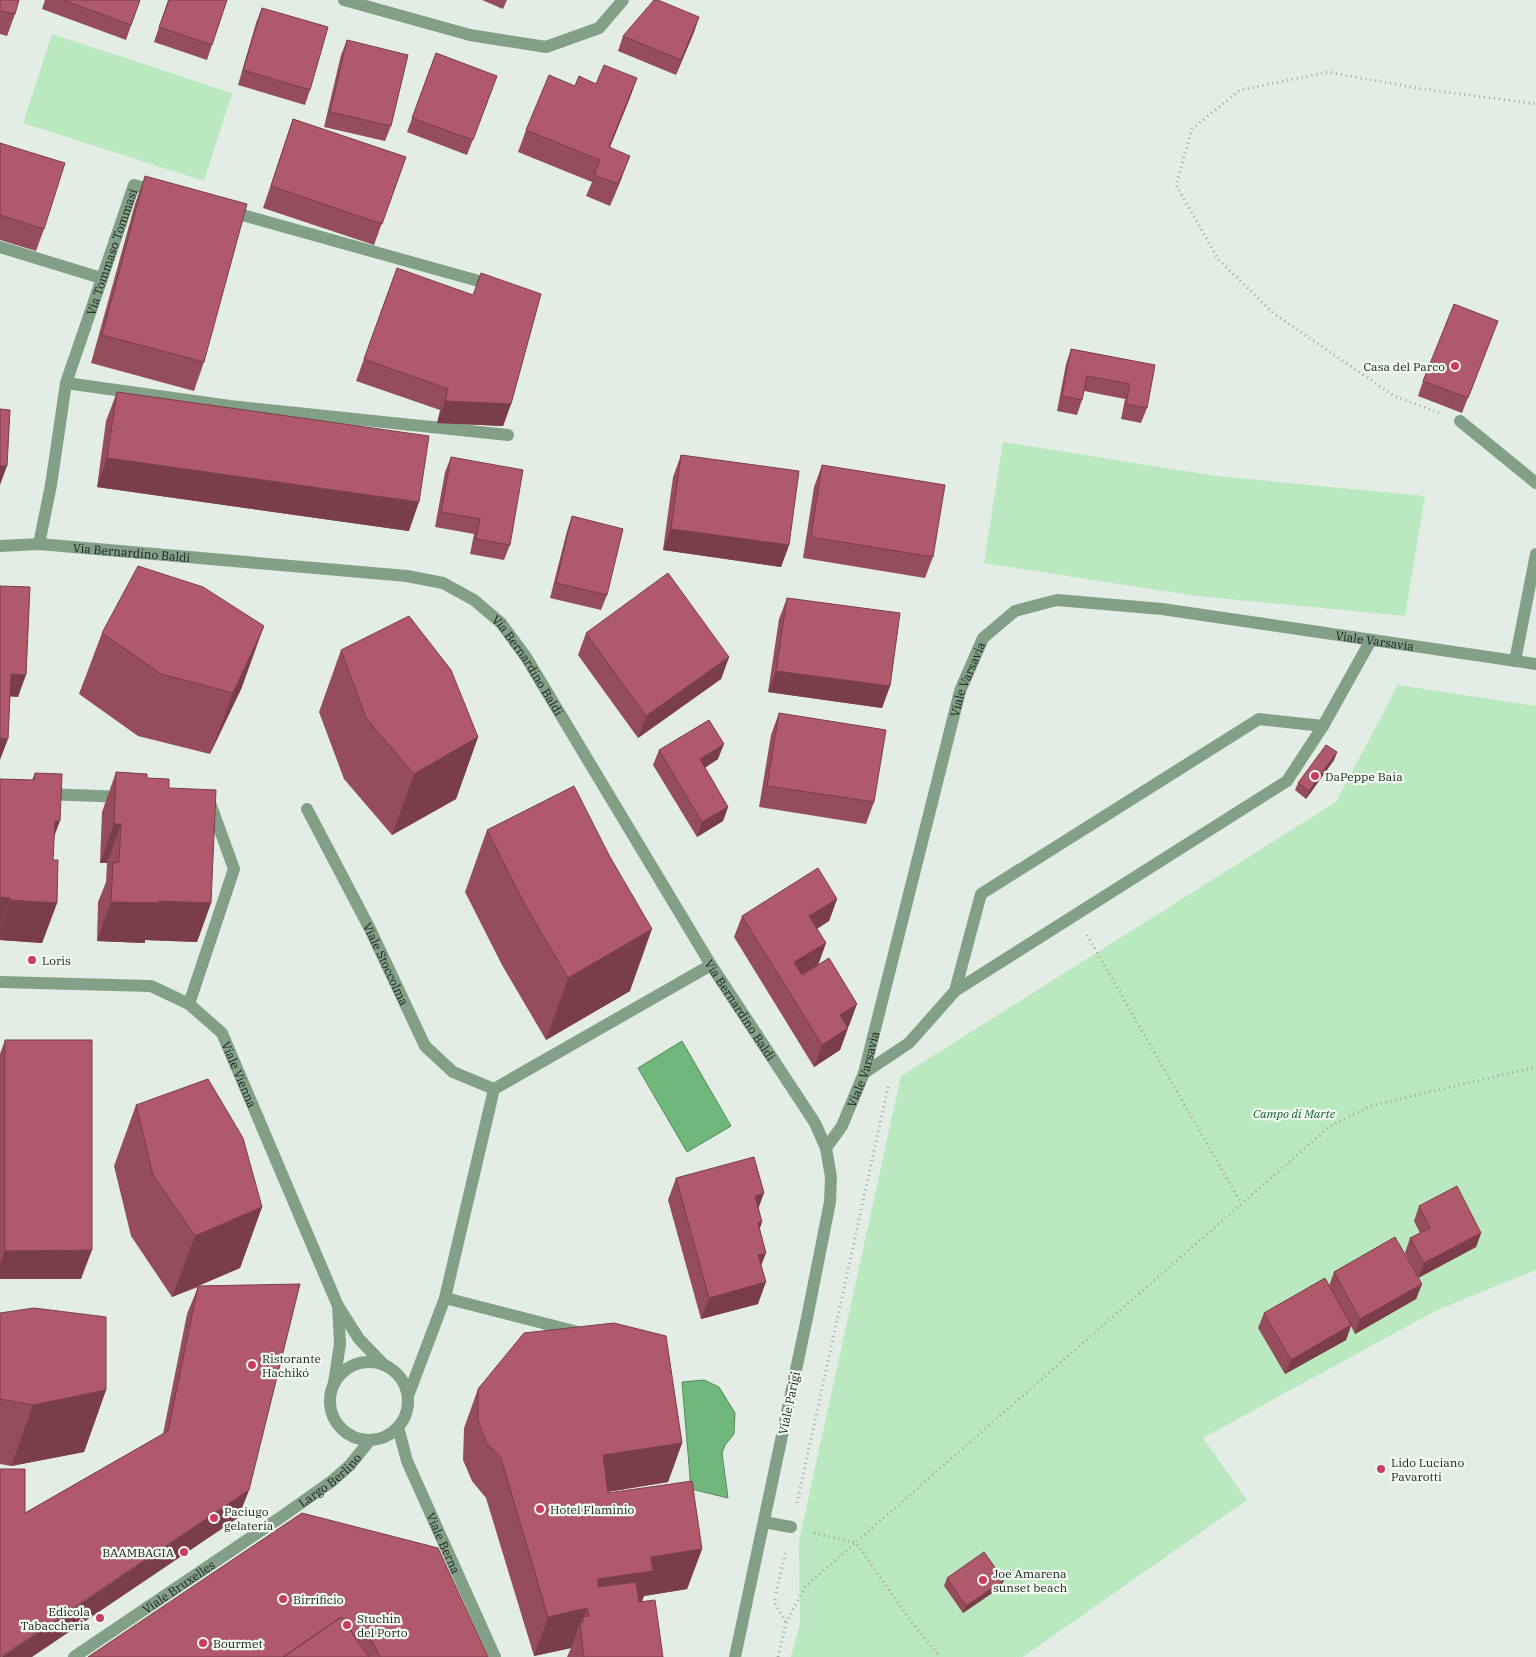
<svg xmlns="http://www.w3.org/2000/svg" width="1536" height="1657" viewBox="0 0 1536 1657" font-family="'IBM Plex Serif',serif">
	<style>
		.green { fill: #bae8bf }
		.water { fill: #70b77b; stroke: #57895e }
		.lines { fill: none; stroke-linecap: round; stroke-linejoin: round }
		.path { stroke: #a1a8a1; stroke-width: 3; stroke-dasharray: 1 4; stroke-linecap: butt }
		.service { stroke: #82a086; stroke-width: 12 }
		.minor { stroke: #82a086; stroke-width: 12 }
		.tertiary { stroke: #82a086; stroke-width: 12 }
		.wall { fill: #964d5b }
		.shaded-wall { fill: #7a3e4a }
		.building { fill: #af596a; stroke: #7a3e4a }
		.poi-dot { fill: #ca3c62; stroke: #f2fbf2; stroke-width: 2 }
		.labels { text-anchor: middle; dominant-baseline: central; stroke-width: 4.5; stroke-linejoin: round; paint-order: stroke }
		.street-label { font-size: 12px; fill: #1c1f1c; stroke: #f2fbf2 }
		.poi-label { font-size: 12px; fill: #1c1f1c; stroke: #f2fbf2; text-anchor: start }
		.park-label { font-size: 12px; font-style: italic; fill: #105f27; stroke: #f2fbf2 }
	</style>
	<rect width="100%" height="100%" fill="#e4ede5"/>
	<path class="green" d="M 52,34 L 232,93 L 204,181 L 23,123 Z
		M 1003,442 L 1216,476 L 1425,496 L 1405,616 L 1196,596 L 984,563 Z
		M 1398,685 L 1536,706 L 1536,1270 L 1435,1311 L 1203,1438 L 1247,1500 L 1023,1657 L 791,1657 L 800,1623 L 799,1541 L 901,1076 L 1336,802 Z"/>
	<path class="water" d="M 682,1041 L 731,1126 L 687,1152 L 638,1068 Z
		M 704,1380 L 719,1387 L 735,1413 L 734,1434 L 725,1445 L 722,1453 L 728,1498 L 691,1489 L 682,1382 Z"/>
	<g class="lines">
		<path class="path" d="M 1439,413 L 1394,396 L 1273,313 L 1218,259 L 1176,185 L 1192,129 L 1240,90 L 1328,72 L 1416,88 L 1536,104
			M 1087,935 L 1241,1203
			M 797,1503 L 888,1087
			M 814,1533 L 856,1543 L 913,1624 L 940,1657
			M 776,1593 L 786,1550
			M 775,1599 L 774,1602 L 786,1623
			M 778,1657 L 786,1623 L 805,1587 L 1329,1127 L 1370,1106 L 1536,1067"/>
		<g class="service">
			<path d="M 228,211 L 493,285"/>
			<path d="M 66,383 L 230,406 L 508,435"/>
			<path d="M 1460,421 L 1536,483"/>
			<path id="s1" d="M 39,544 L 51,485 L 66,383 L 134,185 L 158,192"/>
			<path d="M 1515,661 L 1536,554"/>
			<path d="M 1323,726 L 1371,640"/>
			<path d="M 45,794 L 125,797"/>
			<path d="M 189,1004 L 234,869 L 209,800"/>
			<path d="M 864,1073 L 909,1043 L 955,991 L 1287,781 L 1323,726 L 1259,719 L 981,894 L 955,991"/>
			<path d="M 445,1298 L 578,1332"/>
			<path d="M 764,1522 L 791,1527"/>
		</g>
		<g class="minor">
			<path d="M 0,247 L 101,278"/>
			<path id="s2" d="M 0,546 L 39,544 L 407,576 L 443,583 L 474,600 L 501,623 L 526,657 L 711,965 L 815,1123 L 826,1148 L 831,1177 L 830,1202 L 807,1318 L 735,1657"/>
			<path id="s3" d="M 307,809 L 370,929 L 425,1046 L 453,1072 L 494,1089"/>
			<path id="s4" d="M 0,982 L 151,986 L 189,1004 L 222,1033 L 338,1306 L 359,1339 L 384,1365"/>
			<path id="s5" d="M 826,1148 L 842,1126 L 864,1073 L 960,691 L 983,638 L 1015,611 L 1057,600 L 1162,609 L 1536,664"/>
			<circle cx="369" cy="1401" r="39"/>
			<path d="M 334,1383 L 340,1344 L 338,1306"/>
			<path d="M 408,1396 L 445,1298 L 494,1089 L 711,965"/>
			<path id="s6" d="M 398,1427 L 407,1461 L 495,1657"/>
			<path id="s7" d="M 74,1657 L 284,1515 L 332,1481 L 350,1465 L 370,1440"/>
		</g>
		<path class="tertiary" d="M 344,0 L 470,35 L 546,47 L 599,28 L 623,0"/>
	</g>
	<path class="wall" d="M 0,0 L 15,14 L 7,36 L 0,34 Z
		M 45,0 L 140,0 L 126,40 L 42,9 Z
		M 168,0 L 212,45 L 207,60 L 154,42 Z
		M 482,0 L 507,0 L 503,9 Z
		M 262,8 L 310,90 L 305,105 L 238,85 L 256,23 Z
		M 699,17 L 694,32 L 676,75 L 618,51 L 623,36 Z
		M 347,40 L 391,126 L 385,141 L 324,127 L 341,55 Z
		M 436,53 L 497,76 L 467,155 L 407,132 Z
		M 637,78 L 629,100 L 610,147 L 622,177 L 610,206 L 586,196 L 592,182 L 518,152 L 526,130 L 575,86 Z
		M 293,119 L 406,157 L 374,245 L 263,208 Z
		M 0,143 L 44,229 L 36,251 L 0,240 Z
		M 145,176 L 204,362 L 194,391 L 91,363 L 135,204 Z
		M 397,268 L 511,404 L 503,426 L 437,423 L 440,410 L 356,381 Z
		M 1492,336 L 1462,413 L 1418,396 L 1423,381 Z
		M 1071,349 L 1155,365 L 1147,408 L 1141,423 L 1121,419 L 1125,399 L 1084,391 L 1082,400 L 1077,415 L 1057,411 L 1066,364 Z
		M 117,392 L 409,531 L 97,487 L 106,421 Z
		M 681,455 L 789,545 L 781,567 L 663,550 L 673,477 Z
		M 451,457 L 510,545 L 504,560 L 470,554 L 474,534 L 435,527 L 445,472 Z
		M 822,465 L 933,557 L 925,578 L 803,558 L 814,487 Z
		M 572,516 L 607,595 L 601,610 L 550,598 L 567,531 Z
		M 787,598 L 890,686 L 882,708 L 768,692 L 779,619 Z
		M 102,633 L 242,687 L 210,754 L 138,736 L 79,694 Z
		M 586,633 L 729,657 L 721,679 L 638,738 L 578,655 Z
		M 341,650 L 478,737 L 456,799 L 392,835 L 344,779 L 319,712 Z
		M 779,713 L 874,802 L 866,824 L 759,807 L 771,735 Z
		M 659,750 L 718,759 L 705,768 L 728,807 L 723,821 L 697,837 L 653,765 Z
		M 1337,752 L 1334,760 L 1306,799 L 1295,790 L 1298,783 Z
		M 116,772 L 147,778 L 169,788 L 211,903 L 197,942 L 145,940 L 145,943 L 97,941 L 98,902 L 106,882 L 107,863 L 100,863 L 102,812 Z
		M 35,773 L 54,837 L 53,860 L 57,903 L 42,943 L 0,940 L 0,779 L 32,780 Z
		M 487,830 L 610,857 L 630,991 L 546,1040 L 502,965 L 465,892 Z
		M 837,899 L 829,921 L 817,929 L 826,943 L 818,965 L 849,1026 L 847,1027 L 848,1028 L 840,1050 L 814,1067 L 734,937 L 742,916 Z
		M 5,1040 L 81,1279 L 0,1279 L 0,1054 Z
		M 136,1105 L 262,1207 L 240,1268 L 198,1286 L 249,1490 L 238,1518 L 25,1513 L 163,1434 L 187,1314 L 198,1287 L 172,1297 L 131,1236 L 114,1166 Z
		M 676,1178 L 759,1208 L 761,1265 L 758,1304 L 701,1319 L 668,1200 Z
		M 1419,1206 L 1481,1233 L 1476,1247 L 1418,1278 L 1405,1253 L 1410,1238 L 1420,1233 L 1414,1221 Z
		M 1334,1272 L 1422,1284 L 1416,1299 L 1355,1334 L 1351,1326 L 1346,1340 L 1285,1374 L 1258,1328 L 1264,1313 L 1329,1286 Z
		M 0,1313 L 106,1390 L 84,1452 L 11,1466 L 0,1464 Z
		M 478,1389 L 682,1443 L 668,1482 L 608,1492 L 608,1493 L 702,1549 L 687,1589 L 644,1596 L 642,1601 L 663,1657 L 567,1657 L 571,1648 L 534,1656 L 486,1498 L 472,1481 L 463,1460 L 464,1428 Z
		M 302,1513 L 488,1657 L 88,1657 Z
		M 947,1578 L 1001,1587 L 963,1613 L 944,1586 Z"/>
	<path class="shaded-wall" d="M 699,17 L 694,32 L 676,75 L 681,60 Z
		M 637,78 L 629,100 L 601,169 L 609,147 Z
		M 630,156 L 622,177 L 610,206 L 618,184 Z
		M 445,401 L 511,404 L 503,426 L 437,423 Z
		M 107,458 L 419,502 L 409,531 L 97,487 Z
		M 0,466 L 7,466 L 0,485 Z
		M 671,529 L 789,545 L 781,567 L 663,550 Z
		M 264,626 L 242,687 L 210,754 L 233,693 Z
		M 729,657 L 721,679 L 638,738 L 646,716 Z
		M 776,671 L 890,686 L 882,708 L 768,692 Z
		M 11,674 L 26,675 L 18,697 L 3,696 Z
		M 478,737 L 456,799 L 392,835 L 414,774 Z
		M 0,738 L 8,739 L 0,760 Z
		M 724,744 L 718,759 L 694,774 L 700,759 Z
		M 1337,752 L 1334,760 L 1306,799 L 1309,791 Z
		M 728,807 L 723,821 L 697,837 L 702,822 Z
		M 55,821 L 60,821 L 45,861 Z
		M 114,824 L 121,824 L 107,863 L 100,863 Z
		M 0,897 L 10,898 L 0,925 Z
		M 837,899 L 829,921 L 801,938 L 809,916 Z
		M 10,900 L 57,903 L 42,943 L 0,940 L 0,927 Z
		M 159,901 L 211,903 L 197,942 L 145,940 L 145,943 L 97,941 L 111,902 Z
		M 652,929 L 630,991 L 546,1040 L 568,978 Z
		M 826,943 L 818,965 L 786,984 L 794,962 Z
		M 857,1004 L 849,1026 L 832,1037 L 840,1015 Z
		M 848,1028 L 840,1050 L 814,1067 L 822,1045 Z
		M 764,1193 L 756,1215 L 755,1196 Z
		M 262,1207 L 240,1268 L 172,1297 L 195,1236 Z
		M 762,1222 L 755,1244 L 758,1223 Z
		M 1481,1233 L 1476,1247 L 1418,1278 L 1424,1263 Z
		M 92,1250 L 81,1279 L 0,1279 L 0,1264 L 5,1251 Z
		M 766,1253 L 758,1274 L 758,1255 Z
		M 766,1282 L 758,1304 L 701,1319 L 709,1298 Z
		M 1422,1284 L 1416,1299 L 1355,1334 L 1360,1319 Z
		M 1351,1325 L 1346,1340 L 1285,1374 L 1291,1360 Z
		M 106,1390 L 84,1452 L 11,1466 L 33,1405 Z
		M 682,1443 L 668,1482 L 588,1495 L 603,1455 Z
		M 249,1490 L 238,1518 L 32,1657 L 1,1657 Z
		M 702,1549 L 687,1589 L 644,1596 L 638,1611 L 588,1618 L 598,1579 L 651,1557 Z
		M 1004,1580 L 1001,1587 L 963,1613 L 966,1606 Z
		M 587,1608 L 583,1619 L 583,1617 L 580,1625 L 580,1623 L 571,1648 L 534,1656 L 548,1617 Z"/>
	<path class="building" d="M 0,0 L 19,0 L 15,14 L 0,11 Z
		M 63,0 L 140,0 L 131,25 Z
		M 169,0 L 227,0 L 212,45 L 159,27 Z
		M 654,0 L 658,0 L 699,17 L 681,60 L 623,36 Z
		M 262,8 L 328,27 L 310,90 L 243,70 Z
		M 347,40 L 408,55 L 391,126 L 330,112 Z
		M 436,53 L 497,76 L 473,140 L 412,118 Z
		M 604,65 L 637,78 L 609,147 L 630,156 L 618,184 L 594,175 L 600,160 L 526,130 L 549,75 L 575,86 L 579,76 L 596,84 Z
		M 293,119 L 406,157 L 382,224 L 271,186 Z
		M 0,143 L 65,163 L 44,229 L 0,215 Z
		M 145,176 L 247,204 L 204,362 L 102,335 Z
		M 397,268 L 473,295 L 481,273 L 541,294 L 511,404 L 445,401 L 448,389 L 364,359 Z
		M 1454,304 L 1498,321 L 1468,398 L 1423,381 Z
		M 1071,349 L 1155,365 L 1147,408 L 1126,404 L 1130,384 L 1087,376 L 1082,400 L 1062,396 Z
		M 117,392 L 429,436 L 419,502 L 107,458 Z
		M 0,409 L 10,410 L 7,466 L 0,466 Z
		M 681,455 L 799,471 L 789,545 L 671,529 Z
		M 451,457 L 523,470 L 510,545 L 476,539 L 480,519 L 441,512 Z
		M 822,465 L 945,485 L 933,557 L 811,537 Z
		M 572,516 L 623,529 L 607,595 L 556,583 Z
		M 138,566 L 203,587 L 264,626 L 233,693 L 161,674 L 102,633 Z
		M 668,573 L 729,657 L 646,716 L 586,633 Z
		M 0,586 L 30,587 L 26,675 L 11,674 L 8,739 L 0,738 Z
		M 787,598 L 900,613 L 890,686 L 776,671 Z
		M 409,616 L 451,670 L 478,737 L 414,774 L 366,718 L 341,650 Z
		M 779,713 L 886,730 L 874,802 L 767,786 Z
		M 709,720 L 724,744 L 700,759 L 728,807 L 702,822 L 659,750 Z
		M 1326,745 L 1337,752 L 1309,791 L 1298,783 Z
		M 116,772 L 147,774 L 147,778 L 169,779 L 169,788 L 216,790 L 211,903 L 159,901 L 159,903 L 111,902 L 113,863 L 119,862 L 121,824 L 114,824 Z
		M 35,773 L 62,774 L 60,821 L 55,821 L 53,860 L 58,860 L 57,903 L 10,900 L 10,898 L 0,897 L 0,779 L 34,780 Z
		M 574,786 L 610,857 L 652,929 L 568,978 L 524,903 L 487,830 Z
		M 818,868 L 837,899 L 809,916 L 826,943 L 794,962 L 802,975 L 829,958 L 857,1004 L 840,1015 L 848,1028 L 822,1045 L 742,916 Z
		M 5,1040 L 92,1040 L 92,1250 L 5,1251 Z
		M 208,1079 L 243,1138 L 262,1207 L 195,1236 L 153,1175 L 136,1105 Z
		M 754,1157 L 764,1193 L 755,1196 L 762,1222 L 758,1223 L 766,1253 L 758,1255 L 766,1282 L 709,1298 L 676,1178 Z
		M 1457,1186 L 1481,1233 L 1424,1263 L 1410,1238 L 1430,1228 L 1419,1206 Z
		M 1395,1237 L 1422,1284 L 1360,1319 L 1334,1272 Z
		M 1325,1278 L 1351,1325 L 1291,1360 L 1264,1313 Z
		M 300,1284 L 249,1490 L 0,1657 L 0,1469 L 25,1469 L 25,1513 L 168,1431 L 198,1286 Z
		M 34,1308 L 106,1317 L 106,1390 L 33,1405 L 0,1399 L 0,1313 Z
		M 614,1323 L 666,1336 L 682,1443 L 603,1455 L 608,1493 L 692,1481 L 702,1549 L 651,1557 L 653,1571 L 598,1579 L 598,1587 L 636,1582 L 639,1602 L 655,1600 L 663,1657 L 584,1657 L 580,1623 L 583,1622 L 583,1617 L 589,1616 L 587,1608 L 548,1617 L 501,1458 L 486,1442 L 478,1420 L 478,1389 L 524,1333 Z
		M 302,1513 L 438,1548 L 488,1657 L 380,1657 L 372,1641 L 355,1636 L 341,1617 L 283,1657 L 88,1657 Z
		M 984,1552 L 1004,1580 L 966,1606 L 947,1578 Z
		M 341,1617 L 369,1657 L 284,1657 Z"/>
	<g class="poi-dot">
		<circle cx="1455" cy="366" r="5"/>
		<circle cx="1315" cy="776" r="5"/>
		<circle cx="32" cy="960" r="5"/>
		<circle cx="252" cy="1365" r="5"/>
		<circle cx="1381" cy="1469" r="5"/>
		<circle cx="540" cy="1509" r="5"/>
		<circle cx="214" cy="1518" r="5"/>
		<circle cx="184" cy="1552" r="5"/>
		<circle cx="983" cy="1580" r="5"/>
		<circle cx="283" cy="1599" r="5"/>
		<circle cx="100" cy="1618" r="5"/>
		<circle cx="347" cy="1625" r="5"/>
		<circle cx="203" cy="1643" r="5"/>
	</g>
	<g class="labels">
		<g class="street-label">
			<text stroke="none"><textPath href="#s1" startOffset="302">Via Tommaso Tommasi</textPath></text>
			<text stroke="none"><textPath href="#s2" startOffset="132">Via Bernardino Baldi</textPath></text>
			<text stroke="none"><textPath href="#s5" startOffset="942">Viale Varsavia</textPath></text>
			<text stroke="none"><textPath href="#s2" startOffset="566">Via Bernardino Baldi</textPath></text>
			<text stroke="none"><textPath href="#s5" startOffset="492">Viale Varsavia</textPath></text>
			<text stroke="none"><textPath href="#s3" startOffset="174">Viale Stoccolma</textPath></text>
			<text stroke="none"><textPath href="#s2" startOffset="971">Via Bernardino Baldi</textPath></text>
			<text stroke="none"><textPath href="#s5" startOffset="88">Viale Varsavia</textPath></text>
			<text stroke="none"><textPath href="#s4" startOffset="282">Viale Vienna</textPath></text>
			<text transform="translate(789 1403) rotate(-78)">Viale Parigi</text>
			<text stroke="none"><textPath href="#s7" startOffset="311">Largo Berlino</textPath></text>
			<text stroke="none"><textPath href="#s6" startOffset="125">Viale Berna</textPath></text>
			<text stroke="none"><textPath href="#s7" startOffset="126">Viale Bruxelles</textPath></text>
		</g>
		<g class="poi-label">
			<text x="1445" y="366" text-anchor="end">Casa del Parco</text>
			<text x="1325" y="776">DaPeppe Baia</text>
			<text x="42" y="960">Loris</text>
			<text x="262" y="1358">Ristorante<tspan x="262" dy="14">Hachikó</tspan></text>
			<text x="1391" y="1462">Lido Luciano<tspan x="1391" dy="14">Pavarotti</tspan></text>
			<text x="550" y="1509">Hotel Flaminio</text>
			<text x="224" y="1511">Paciugo<tspan x="224" dy="14">gelateria</tspan></text>
			<text x="174" y="1552" text-anchor="end">BAAMBAGIA</text>
			<text x="993" y="1573">Joe Amarena<tspan x="993" dy="14">sunset beach</tspan></text>
			<text x="293" y="1599">Birrificio</text>
			<text x="90" y="1611" text-anchor="end">Edicola<tspan x="90" dy="14">Tabaccheria</tspan></text>
			<text x="357" y="1618">Stuchin<tspan x="357" dy="14">del Porto</tspan></text>
			<text x="213" y="1643">Bourmet</text>
		</g>
		<g class="park-label">
			<text x="1294" y="1113">Campo di Marte</text>
		</g>
	</g>
</svg>
